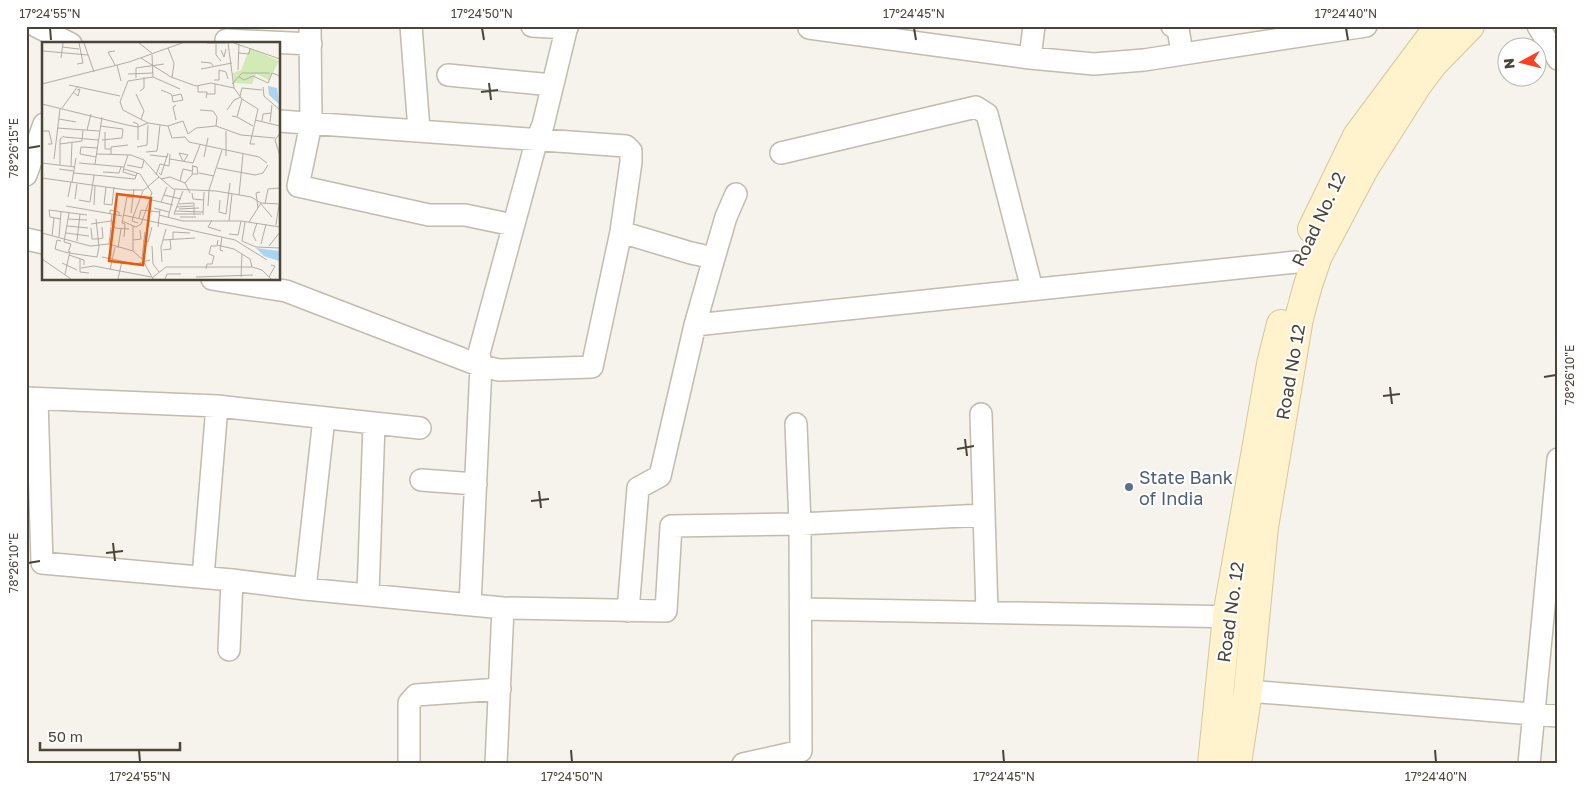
<svg xmlns="http://www.w3.org/2000/svg" width="1584" height="790" viewBox="0 0 1584 790" font-family="'Golos Text',sans-serif">
	<style>
		.lines { fill: none; stroke-linecap: round; stroke-linejoin: round }
		.street-casing { stroke: #c2bbae; stroke-width: 24 }
		.secondary-casing { stroke: #d6c79b; stroke-width: 30 }
		.street { stroke: #fff; stroke-width: 21 }
		.secondary { stroke: #fff3cd; stroke-width: 28 }
		.ticks { fill: none; stroke: #4b4439; stroke-width: 2 }
		.service-dot { fill: #5c6f8a; stroke: #fff; stroke-width: 2 }
		.labels { text-anchor: middle; dominant-baseline: central; stroke-width: 4; stroke-linejoin: round; paint-order: stroke }
		.street-label { font-size: 18px; fill: #4b4439; stroke: #fff }
		.service-label { font-size: 18px; fill: #4e5e75; stroke: #fff; text-anchor: start }
		.inset-road { fill: none; stroke: #b2ada4; stroke-width: 1 }
		.view { fill: #e8590c; fill-opacity: 0.15; stroke: #e8590c; stroke-width: 2.5 }
		.inset-edge { fill: none; stroke: #4b4439; stroke-width: 2.5 }
		.neatline { fill: none; stroke: #4b4439; stroke-width: 2 }
		.ticks-label { font-size: 12px; text-anchor: middle; fill: #4b4439 }
	</style>
	<rect width="100%" height="100%" fill="#f6f3ec"/>
	<g class="lines">
		<g class="street-casing">
			<path id="street" d="M 36,26 L 71,44
				M 310,26 L 311,124 L 298,186 L 429,215 L 465,215 L 513,225
				M 411,26 L 419,130
				M 532,26 L 567,28
				M 1172,26 L 1178,28 L 1182,54
				M 1538,26 L 1558,59
				M 809,28 L 1030,58 L 1094,64 L 1144,60 L 1366,26
				M 226,40 L 311,44
				M 1030,58 L 1034,26
				M 448,75 L 552,85
				M 781,153 L 976,107 L 987,114 L 1032,289
				M 26,175 L 44,124
				M 621,232 L 691,253 L 714,258 L 695,325 L 660,476 L 638,488 L 628,611
				M 26,239 L 44,243
				M 714,258 L 726,217 L 736,194
				M 212,279 L 286,291 L 481,366 L 499,370 L 592,367 L 621,232 L 631,162 L 631,151 L 626,146 L 279,121
				M 695,325 L 1296,262
				M 26,398 L 217,406 L 420,428
				M 37,399 L 42,563 L 232,580 L 305,589 L 503,608 L 666,611 L 671,526 L 800,524 L 984,515
				M 981,414 L 987,612
				M 421,480 L 476,484
				M 203,577 L 217,406
				M 305,589 L 324,418
				M 368,594 L 374,424
				M 470,605 L 481,366 L 479,353 L 537,139 L 543,125 L 567,26
				M 801,609 L 1243,617
				M 229,650 L 232,580
				M 1248,691 L 1558,716
				M 409,764 L 409,703 L 416,695 L 500,689
				M 496,764 L 503,608
				M 743,764 L 801,751 L 800,524 L 796,424
				M 1529,764 L 1558,459"/>
		</g>
		<g class="secondary-casing">
			<path id="secondary" d="M 1312,229 L 1357,136 L 1439,26
				M 1212,764 L 1227,616 L 1271,364 L 1281,324
				M 1237,764 L 1248,691 L 1264,527 L 1299,318 L 1308,285 L 1318,256 L 1364,169 L 1418,84 L 1433,64 L 1470,26"/>
		</g>
		<use href="#street" class="street"/>
		<use href="#secondary" class="secondary"/>
	</g>
	<path class="ticks" d="M 50,28 L 51,40M 482,28 L 484,40M 914,28 L 916,40M 1346,28 L 1348,40M 489,83 L 491,100M 481,92 L 498,90M 28,148 L 40,146M 1544,377 L 1556,375M 1390,387 L 1392,404M 1383,396 L 1400,394M 965,439 L 967,456M 957,449 L 974,446M 539,491 L 541,508M 531,501 L 549,499M 113,543 L 115,561M 106,553 L 123,551M 28,563 L 40,561M 139,750 L 140,762M 571,750 L 572,762M 1003,750 L 1004,762M 1435,750 L 1436,762"/>
	<circle class="service-dot" cx="1129" cy="487" r="5"/>
	<g class="labels">
		<g class="street-label">
			<text transform="translate(1318 219) rotate(-65)">Road No. 12</text>
			<text transform="translate(1290 372) rotate(-80)">Road No 12</text>
			<text transform="translate(1230 612) rotate(-82)">Road No. 12</text>
		</g>
		<g class="service-label">
			<text x="1139" y="477">State Bank<tspan x="1139" dy="21">of India</tspan></text>
		</g>
	</g>
	<g transform="translate(42 42)">
		<rect width="238" height="238" fill="#f6f3ec"/>
		<path d="M 208,6 L 237,19 L 227,38 L 214,32 L 210,42 L 192,41 L 191,31 L 199,28 Z" fill="#d2eab5"/>
		<path d="M 226,44 L 235,46 L 237,62 L 227,53 ZM 214,206 L 237,209 L 237,219 L 222,214 Z" fill="#a9d4f2"/>
		<path class="inset-road" d="M 42,1 L 52,30M 97,1 L 111,12M 165,1 L 184,1M 186,1 L 192,46 L 200,57 L 216,67 L 208,102 L 213,102M 192,1 L 238,17M 174,2 L 174,13 L 179,19M 20,5 L 37,7M 126,6 L 132,21M 179,8 L 182,15 L 184,7M 1,9 L 46,13M 73,9 L 66,10 L 73,23M 196,11 L 207,12 L 208,6M 19,16 L 21,1M 99,16 L 129,35 L 154,44 L 169,41 L 192,46M 159,20 L 169,21 L 172,25M 35,22 L 41,21 L 37,1M 75,23 L 79,39M 159,27 L 190,21M 196,28 L 197,2M 86,32 L 111,31M 111,35 L 138,47M 197,35 L 202,38 L 211,34 L 226,41 L 230,31 L 238,34M 94,36 L 94,26 L 122,22M 130,36 L 132,21M 172,38 L 177,38 L 177,28 L 184,30 L 186,37M 0,42 L 87,20 L 140,1M 190,42 L 200,31 L 228,31M 27,43 L 78,54M 156,44 L 156,50 L 165,50 L 164,56M 221,45 L 222,54 L 238,68M 119,48 L 129,52 L 130,54 L 131,60 L 141,58 L 139,52 L 130,54M 98,49 L 102,46 L 102,35M 31,50 L 36,54 L 38,47 L 35,48M 94,52 L 102,69 L 99,77M 165,52 L 173,52 L 173,42M 198,54 L 200,46 L 220,48M 0,62 L 85,83 L 96,85 L 106,81 L 126,84M 134,63 L 131,65 L 134,78M 20,66 L 36,44M 158,68 L 171,69 L 175,75 L 174,84M 185,68 L 192,58 L 199,55M 190,74 L 195,75 L 200,57M 195,75 L 211,84M 17,77 L 34,80M 213,78 L 238,84M 220,79 L 221,72 L 229,71M 91,80 L 96,82 L 96,98M 228,80 L 230,63M 106,81 L 81,68 L 78,60 L 86,39 L 111,35 L 110,13M 58,84 L 81,87 L 80,96 L 60,98M 126,84 L 141,79 L 146,92 L 154,86 L 174,84 L 199,93 L 233,96M 126,84 L 130,96 L 143,95 L 147,100 L 217,115 L 225,121M 15,86 L 57,89M 45,88 L 49,72M 0,89 L 7,89 L 10,102 L 6,102M 63,90 L 63,107 L 69,107M 238,91 L 233,98 L 238,114M 22,95 L 56,98M 18,102 L 40,99 L 41,88M 95,105 L 105,103 L 106,83M 104,110 L 115,109 L 118,83M 55,112 L 89,113 L 102,118 L 117,135M 69,113 L 69,105 L 86,103M 108,113 L 126,115M 184,114 L 184,89M 54,115 L 38,112 L 39,105 L 56,106M 162,115 L 166,96M 12,117 L 18,67M 128,117 L 151,121 L 158,103M 141,119 L 137,111 L 146,113 L 142,119M 0,121 L 33,125M 37,121 L 82,125 L 86,113M 53,122 L 60,75M 18,123 L 18,97 L 22,94M 85,123 L 100,126 L 102,118M 29,124 L 30,100M 82,125 L 81,130 L 94,134M 175,126 L 213,133 L 221,131 L 226,123M 17,127 L 32,129M 61,130 L 77,131 L 79,125M 32,131 L 93,137 L 95,131M 117,131 L 119,133 L 126,111M 157,131 L 172,134M 150,132 L 156,132 L 155,125 L 150,124M 114,133 L 118,122 L 127,124 L 128,112M 0,136 L 85,148 L 102,148 L 117,135 L 131,147 L 174,149 L 209,155 L 219,161 L 238,162M 119,137 L 128,135 L 143,141 L 148,151M 138,139 L 141,127 L 150,129M 30,140 L 34,116M 143,141 L 150,133 L 151,123M 64,145 L 62,162 L 70,163 L 72,145M 141,149 L 132,172 L 159,172M 150,151 L 151,157 L 162,158M 122,153 L 139,157M 197,153 L 201,112M 26,155 L 29,140M 33,157 L 35,142M 37,158 L 48,160 L 52,133M 110,158 L 131,163M 178,158 L 177,170 L 184,172M 119,160 L 125,145M 137,162 L 152,161 L 152,173M 219,162 L 230,175M 223,162 L 226,147 L 238,146M 52,163 L 53,144M 24,164 L 70,172M 166,164 L 167,148 L 180,108M 135,165 L 151,164M 112,166 L 127,170M 216,166 L 214,151 L 218,150M 137,167 L 157,166M 133,169 L 161,170M 89,171 L 92,147M 68,172 L 68,168 L 77,170 L 77,173M 184,172 L 188,141M 81,173 L 193,198 L 225,218M 117,173 L 141,179 L 199,179 L 238,185M 161,173 L 162,150M 138,175 L 154,175M 97,176 L 99,168 L 118,170M 126,176 L 133,148M 19,177 L 8,175 L 7,168 L 45,173M 26,177 L 45,178M 54,177 L 57,205M 69,177 L 73,186 L 87,187M 170,178 L 166,185 L 179,189M 80,179 L 94,185 L 99,182 L 110,151 L 98,132 L 82,127M 187,179 L 190,152M 203,180 L 200,199 L 214,205 L 238,206M 207,180 L 219,161M 96,181 L 90,179 L 91,175 L 101,149M 49,182 L 69,179M 234,183 L 237,163M 25,184 L 46,186M 69,184 L 70,172 L 80,174M 116,185 L 118,167M 49,186 L 50,197 L 56,197 L 61,196 L 60,185M 0,191 L 48,204 L 67,202 L 91,209 L 100,217 L 111,237M 24,191 L 47,194M 187,192 L 196,193 L 199,179M 10,194 L 12,176M 17,195 L 19,170M 82,195 L 83,182 L 80,181 L 85,155 L 92,155M 180,195 L 178,208 L 181,209M 131,197 L 131,190 L 148,191M 91,198 L 99,197 L 98,188M 121,198 L 153,196M 176,198 L 175,203 L 192,207 L 208,217 L 210,225M 19,199 L 15,198 L 13,207 L 26,211 L 29,202 L 22,200 L 27,171M 35,199 L 38,172M 101,199 L 106,200 L 110,185M 214,199 L 211,193 L 215,181M 67,202 L 69,185M 219,202 L 224,182M 110,204 L 111,222 L 117,230M 227,204 L 238,190M 76,206 L 79,187M 121,208 L 129,207 L 128,197M 91,209 L 91,184M 27,211 L 55,215 L 57,205M 27,213 L 42,218 L 42,223M 60,215 L 94,222 L 108,218M 0,217 L 29,237M 38,217 L 38,230 L 47,231M 100,217 L 103,190M 120,220 L 119,205 L 124,187M 20,221 L 35,228M 39,226 L 52,224 L 109,235M 164,227 L 165,222 L 170,222 L 172,214 L 167,212 L 169,204 L 175,204M 68,228 L 73,205M 23,232 L 28,209M 154,235 L 211,233M 199,235 L 200,212M 227,235 L 233,224 L 229,223M 110,236 L 124,225 L 210,225 L 220,228 L 229,237M 76,237 L 80,219M 123,237 L 125,232 L 139,232"/>
		<path class="view" d="M 75,152 L 109,156 L 101,223 L 67,219 Z"/>
		<rect width="238" height="238" class="inset-edge"/>
	</g>
	<rect width="1584" height="790" fill="none" stroke="#ffffff" stroke-width="55"/>
	<g transform="translate(1522 62) rotate(263)"><circle r="24" fill="#ffffff" stroke="#b7b4b0"/>
	<path d="M0-4L9 19L0 12L-9 19Z" fill="#fc3f1d"/>
	<text y="-8" font-size="14" font-weight="bold" text-anchor="middle" fill="#4b4439">N</text>
	</g>
	<path d="M40 742v8h140v-8" fill="none" stroke="#4b4439" stroke-width="2.5"/>
	<text x="48" y="742" font-size="15" fill="#4b4439" stroke="#ffffff" stroke-width="4" paint-order="stroke">50 m</text>
	<rect x="28" y="28" width="1528" height="734" class="neatline"/>
	<g class="ticks-label">
		<text x="50" y="18">17°24'55"N</text>
		<text x="482" y="18">17°24'50"N</text>
		<text x="914" y="18">17°24'45"N</text>
		<text x="1346" y="18">17°24'40"N</text>
		<text transform="translate(14 148) rotate(-90)" y="4">78°26'15"E</text>
		<text transform="translate(1570 375) rotate(-90)" y="4">78°26'10"E</text>
		<text transform="translate(14 563) rotate(-90)" y="4">78°26'10"E</text>
		<text x="140" y="781">17°24'55"N</text>
		<text x="572" y="781">17°24'50"N</text>
		<text x="1004" y="781">17°24'45"N</text>
		<text x="1436" y="781">17°24'40"N</text>
	</g>
</svg>
